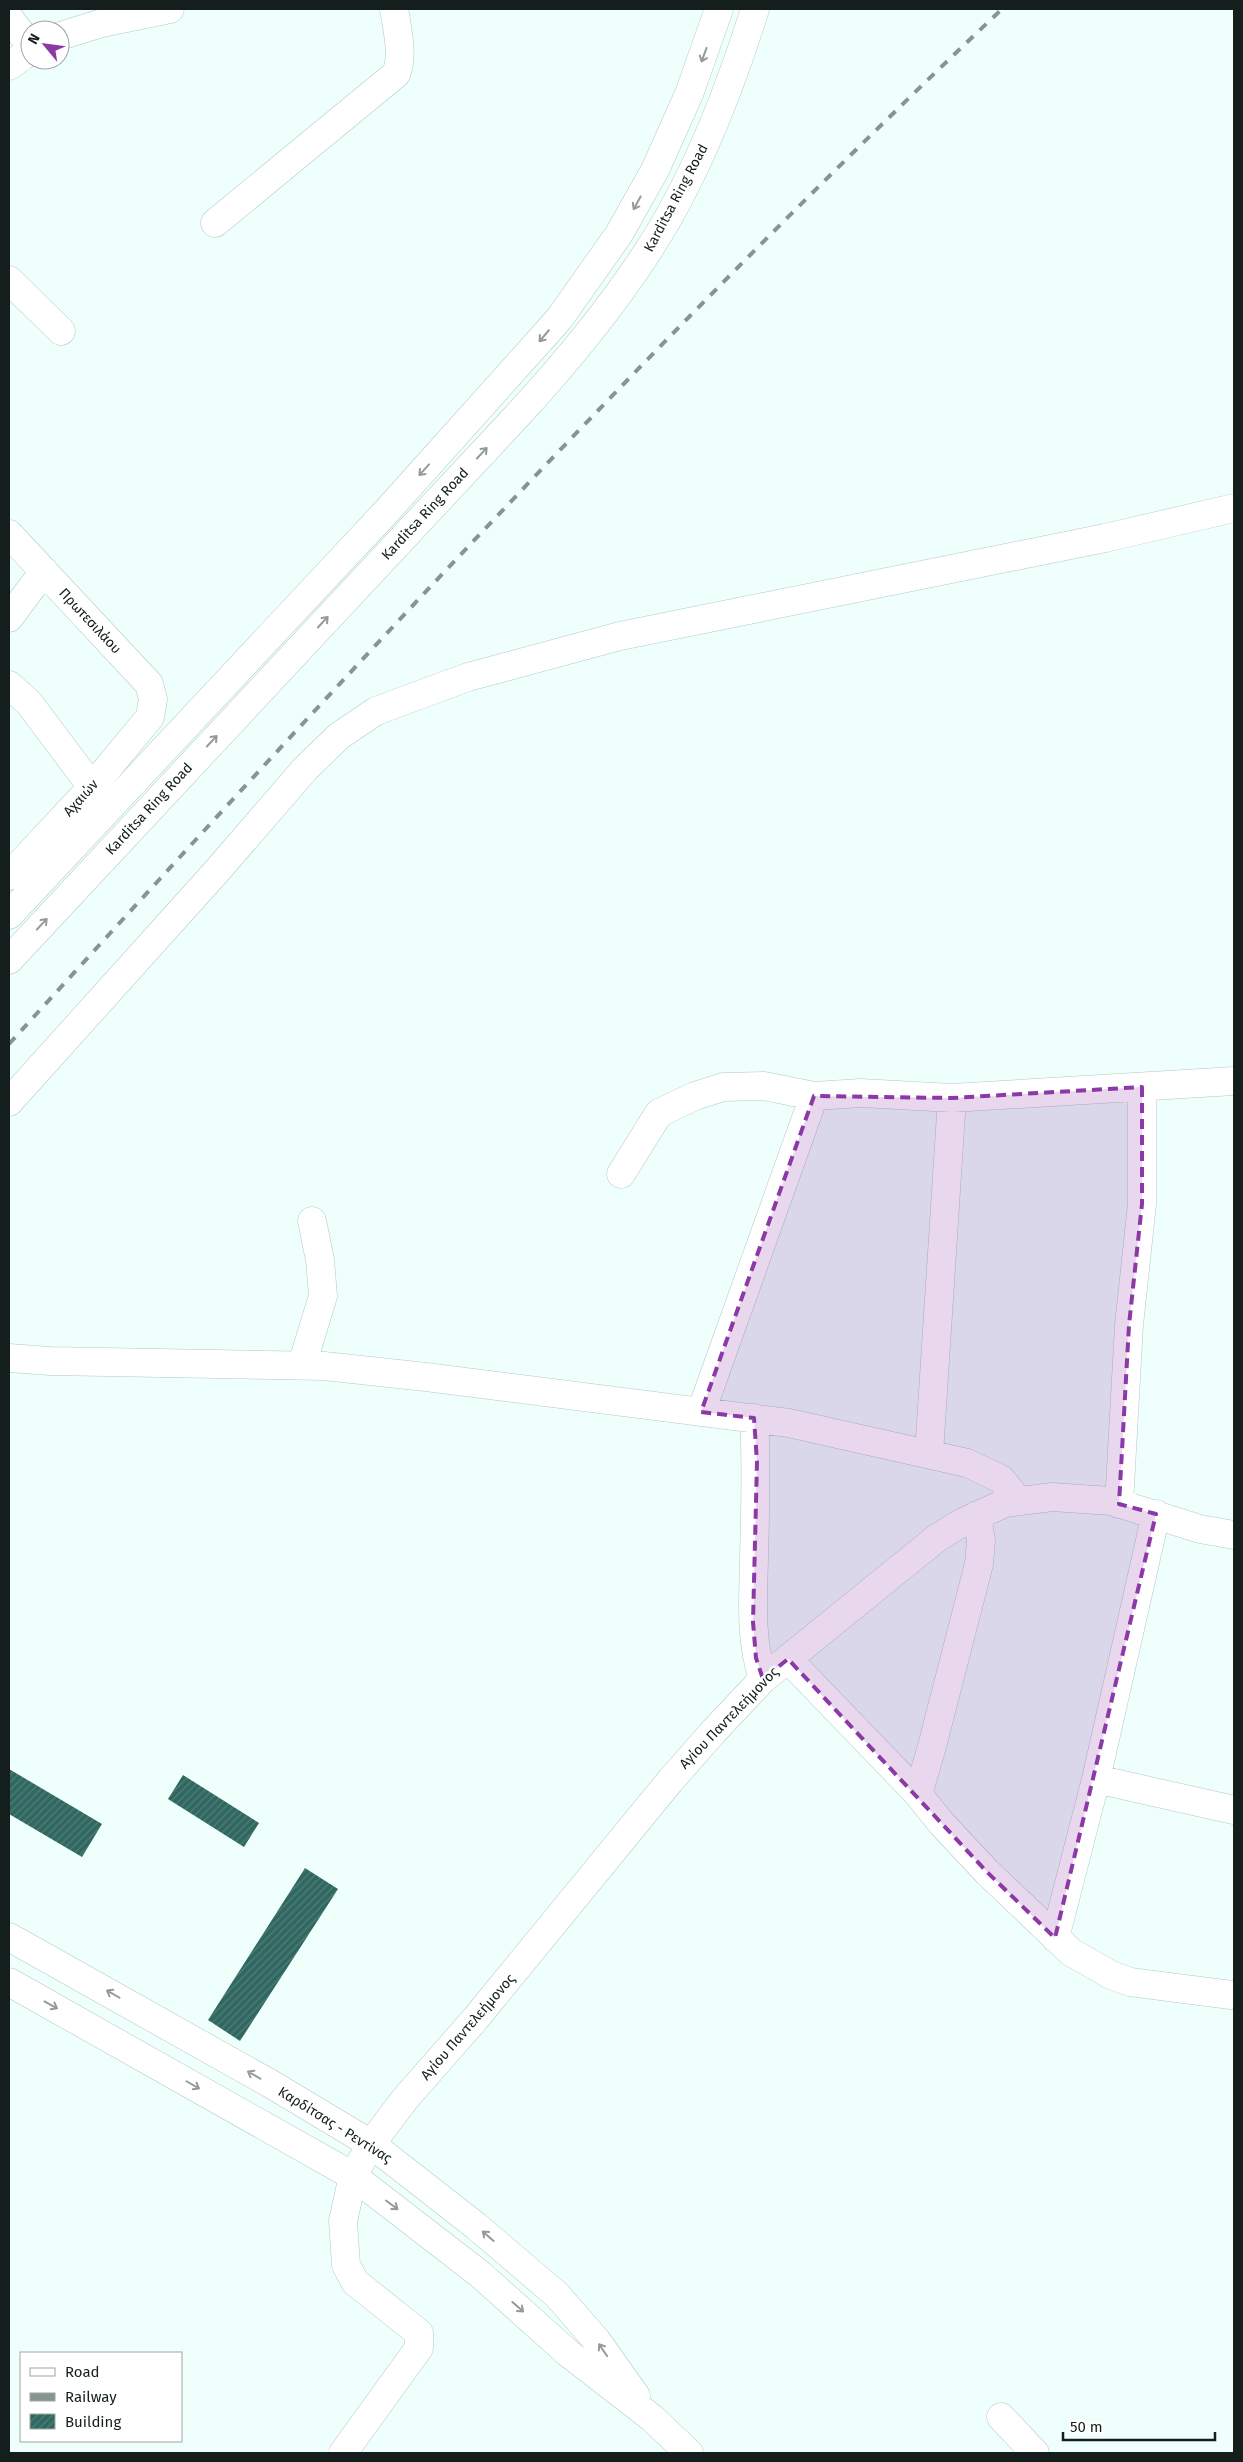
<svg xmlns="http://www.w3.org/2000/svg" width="1243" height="2462" viewBox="0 0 1243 2462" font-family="'Fira Sans',sans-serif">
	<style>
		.building { fill: url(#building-hatch) }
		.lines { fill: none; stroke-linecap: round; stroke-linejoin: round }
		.minor-casing { stroke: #b0cac5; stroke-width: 29 }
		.major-casing { stroke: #b0cac5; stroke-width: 29 }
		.minor { stroke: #fff; stroke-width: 28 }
		.major { stroke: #fff; stroke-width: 28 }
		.rail { stroke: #869492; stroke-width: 4; stroke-dasharray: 9 9; stroke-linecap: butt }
		.oneway { stroke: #959a99 }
		.marked { fill: #8c38a6; fill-opacity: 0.2; stroke: #8c38a6; stroke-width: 4; stroke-dasharray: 10 6; stroke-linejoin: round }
		.labels { text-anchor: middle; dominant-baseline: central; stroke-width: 5; stroke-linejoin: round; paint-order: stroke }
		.street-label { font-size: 14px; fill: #141e1d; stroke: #fff }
	</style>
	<defs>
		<pattern id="building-hatch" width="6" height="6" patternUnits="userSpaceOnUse" patternTransform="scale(1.25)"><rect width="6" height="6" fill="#306861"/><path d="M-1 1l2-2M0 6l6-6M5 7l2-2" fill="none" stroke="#527d78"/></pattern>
	</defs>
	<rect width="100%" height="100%" fill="#effffc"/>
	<path class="building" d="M 9,1769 L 102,1824 L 82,1857 L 9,1814 Z
		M 183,1775 L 259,1823 L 244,1847 L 168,1799 Z
		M 305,1868 L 338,1889 L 240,2041 L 208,2020 Z"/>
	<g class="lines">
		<g class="minor-casing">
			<path id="minor" d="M 9,18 L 30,45
				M 60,36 L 102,23 L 170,9
				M 9,66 L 30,51
				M 215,223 L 396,74 C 404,55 397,28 394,9
				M 9,280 L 61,331
				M 9,534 L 149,684 L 153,699 L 150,717 L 92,787 L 9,876
				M 9,618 L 44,571
				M 9,685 L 29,703 L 92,787
				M 9,1102 L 216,872 L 305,769 L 339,736 L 376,711 L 468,677 L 620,636 L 1105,538 L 1234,508
				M 621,1174 L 659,1113 L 695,1096 L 723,1087 L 764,1086 L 814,1096 L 861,1093 L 952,1098 L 1234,1081
				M 9,1358 L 50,1361 L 324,1366 L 426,1377 L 789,1423 L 967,1463 L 1001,1479 L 1018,1500
				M 302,1365 L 323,1296 L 320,1260 L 312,1221
				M 701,1412 L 814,1096
				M 754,1418 C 757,1465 755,1512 754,1559 C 753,1600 750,1640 763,1679
				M 929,1454 L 952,1098
				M 1119,1504 L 1129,1325 L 1142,1204 L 1142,1087
				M 788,1659 L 918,1794 L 942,1824 L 987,1872 L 1071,1952 L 1111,1975 L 1130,1982 L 1231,1995
				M 1096,1779 L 1234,1810
				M 918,1794 L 931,1750 L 979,1564 L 981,1541 L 977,1515
				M 1055,1938 L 1096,1779 L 1156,1514
				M 1001,2417 L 1035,2453
				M 343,2453 L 419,2348 L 419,2333 L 355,2282 L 346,2265 L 343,2221 L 353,2176 L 371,2144 L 405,2099 L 476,2018 L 670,1781 L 714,1731 L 763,1679 L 937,1538 L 963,1522 L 1005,1503 L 1052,1497 L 1111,1501 L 1200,1529 L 1234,1535"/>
		</g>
		<g class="major-casing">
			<path id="major" d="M 9,915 L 386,512 L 559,319 L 619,234 L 655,170 L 689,94 L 719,9
				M 9,960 L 516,417 C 564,365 609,311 648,251 C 696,178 729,92 755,9
				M 9,1937 L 271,2084 L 371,2144 L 476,2226 L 557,2295 L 597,2341 L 636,2396
				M 9,1982 L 353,2176 L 481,2275 L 568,2353 L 652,2418 L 689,2453"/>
		</g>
		<use href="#minor" class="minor"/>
		<use href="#major" class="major"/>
		<path class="rail" d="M 9,1044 C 331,691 654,338 1002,9"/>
	</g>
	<defs><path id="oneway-shaft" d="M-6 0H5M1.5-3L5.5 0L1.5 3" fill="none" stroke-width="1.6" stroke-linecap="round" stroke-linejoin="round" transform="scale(1.25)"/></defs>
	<g class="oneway">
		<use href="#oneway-shaft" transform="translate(704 55) rotate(110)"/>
		<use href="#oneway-shaft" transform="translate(637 203) rotate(119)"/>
		<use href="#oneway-shaft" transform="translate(544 336) rotate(130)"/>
		<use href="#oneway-shaft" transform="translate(482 453) rotate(-47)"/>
		<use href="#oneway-shaft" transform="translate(424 470) rotate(132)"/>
		<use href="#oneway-shaft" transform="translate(323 622) rotate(-47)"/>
		<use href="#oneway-shaft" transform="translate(212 741) rotate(-47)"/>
		<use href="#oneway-shaft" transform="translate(42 924) rotate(-47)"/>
		<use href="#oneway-shaft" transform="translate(113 1994) rotate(-150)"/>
		<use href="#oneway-shaft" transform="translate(51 2005) rotate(29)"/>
		<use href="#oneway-shaft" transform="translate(254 2075) rotate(-150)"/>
		<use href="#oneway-shaft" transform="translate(193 2085) rotate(30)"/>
		<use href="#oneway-shaft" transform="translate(392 2205) rotate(37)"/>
		<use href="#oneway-shaft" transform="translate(488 2236) rotate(-139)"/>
		<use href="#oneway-shaft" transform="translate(518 2307) rotate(41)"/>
		<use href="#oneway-shaft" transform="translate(603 2350) rotate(-124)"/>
	</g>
	<path class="marked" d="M 1142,1087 L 1142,1204 L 1129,1325 L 1119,1504 L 1156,1514 L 1055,1938 L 987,1872 L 788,1659 L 763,1679 L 756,1658 L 753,1622 L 757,1462 L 754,1418 L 701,1412 L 814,1096 L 952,1098 Z"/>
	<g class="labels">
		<g class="street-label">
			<text transform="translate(676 198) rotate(-62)">Karditsa Ring Road</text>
			<text transform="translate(425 514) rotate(-47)">Karditsa Ring Road</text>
			<text transform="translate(90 621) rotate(47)">Πρωτεσιλάου</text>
			<text transform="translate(81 798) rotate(-48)">Αχαιών</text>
			<text transform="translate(149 809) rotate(-47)">Karditsa Ring Road</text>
			<text transform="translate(729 1718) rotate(-46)">Αγίου Παντελεήμονος</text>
			<text transform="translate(468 2027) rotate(-49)">Αγίου Παντελεήμονος</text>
			<text transform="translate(335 2125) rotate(32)">Καρδίτσας - Ρεντίνας</text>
		</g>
	</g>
	<rect width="1243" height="2462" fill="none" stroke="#141e1d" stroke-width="20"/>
	<rect x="20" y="2352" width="162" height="90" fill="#ffffff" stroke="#a1a5a5"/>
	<rect x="30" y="2368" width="25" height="8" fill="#ffffff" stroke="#a1a5a5"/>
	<text x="65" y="2377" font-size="15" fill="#141e1d">Road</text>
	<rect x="30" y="2393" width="25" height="8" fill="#869492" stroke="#a1a5a5"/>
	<text x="65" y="2402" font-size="15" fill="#141e1d">Railway</text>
	<rect x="30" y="2414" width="25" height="15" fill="url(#building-hatch)" stroke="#a1a5a5"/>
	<text x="65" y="2427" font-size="15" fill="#141e1d">Building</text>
	<g transform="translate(45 45) rotate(299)"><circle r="24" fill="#ffffff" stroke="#a1a5a5"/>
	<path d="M0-4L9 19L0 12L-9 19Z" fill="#8c38a6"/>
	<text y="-8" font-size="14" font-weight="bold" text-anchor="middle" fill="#141e1d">N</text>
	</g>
	<path d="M1063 2432v8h152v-8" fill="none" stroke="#141e1d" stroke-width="2.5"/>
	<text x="1070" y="2432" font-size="15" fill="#141e1d" stroke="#ffffff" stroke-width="4" paint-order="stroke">50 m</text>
</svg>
